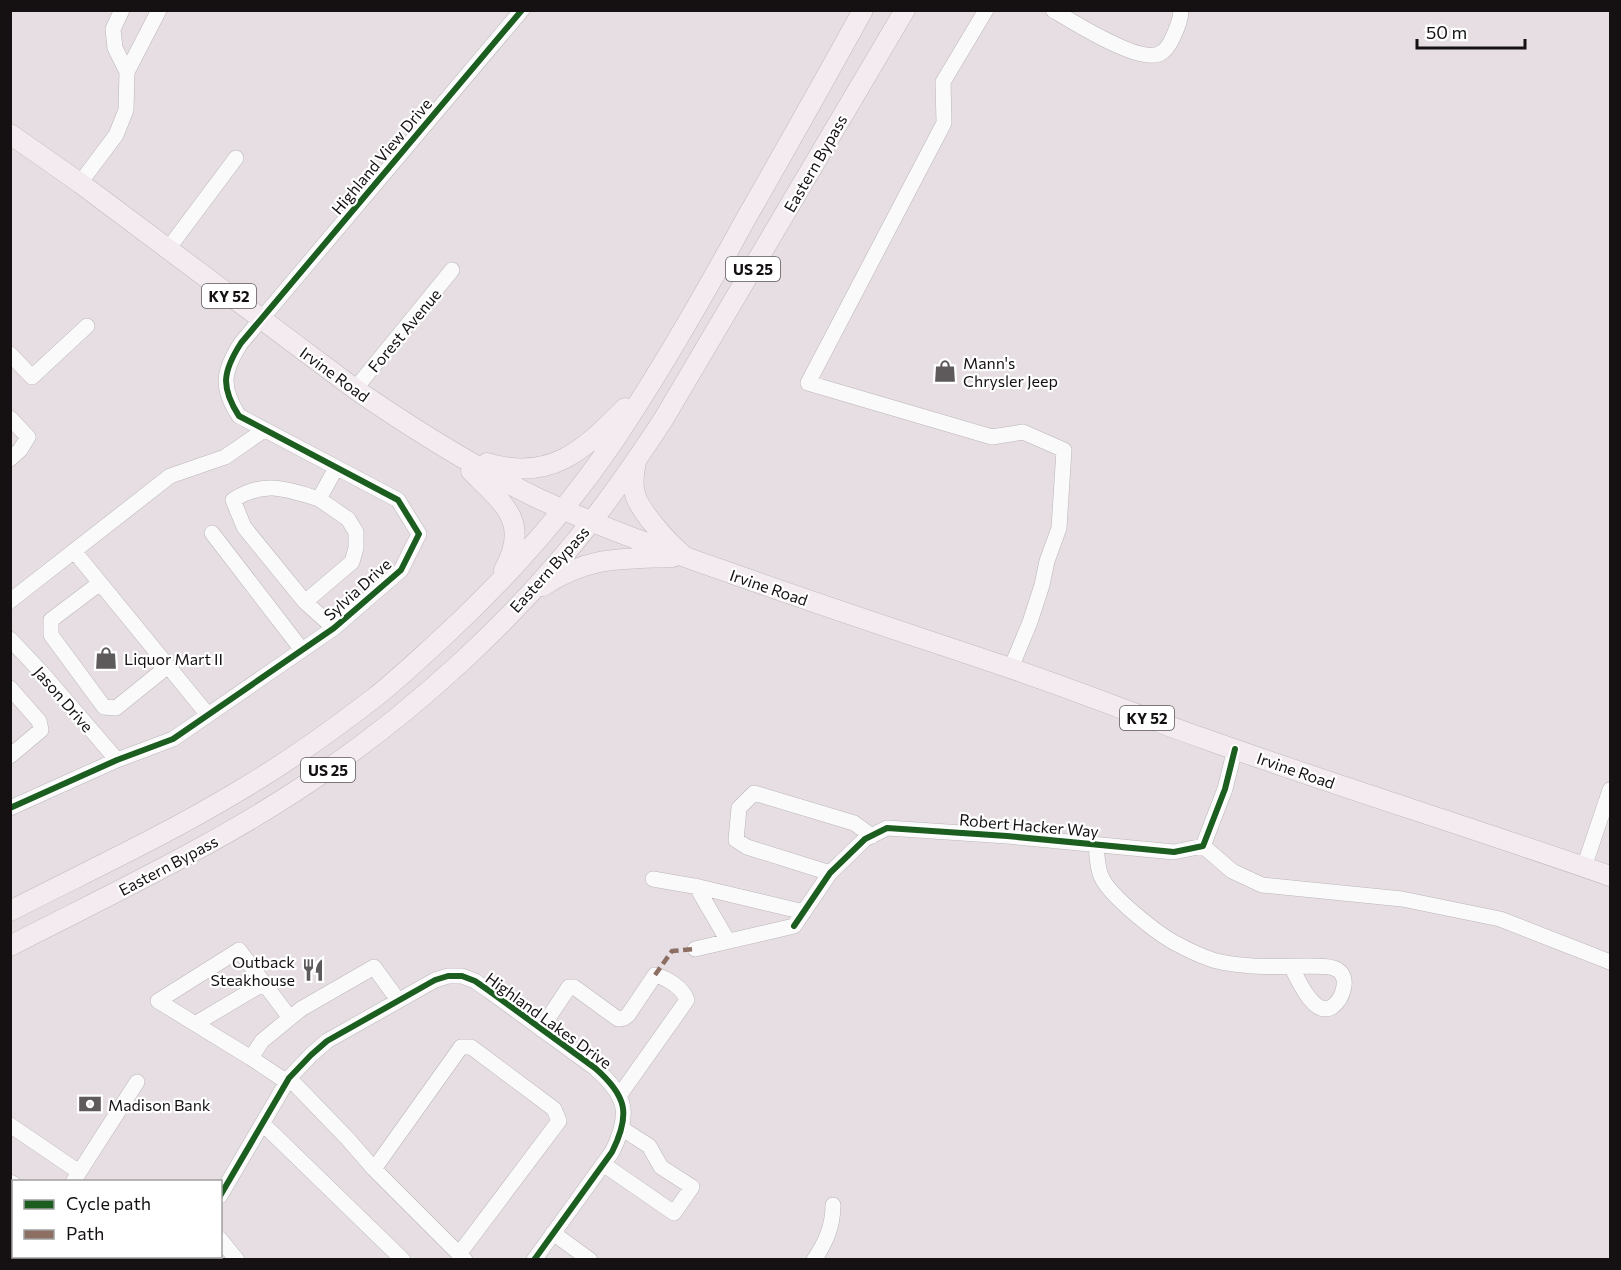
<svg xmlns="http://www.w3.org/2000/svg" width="1621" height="1270" viewBox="0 0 1621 1270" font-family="Commissioner,sans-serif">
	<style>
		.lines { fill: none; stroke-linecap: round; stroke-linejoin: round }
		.minor-casing { stroke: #bbb5b8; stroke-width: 16 }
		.major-casing { stroke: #bebabc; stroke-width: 21 }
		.minor { stroke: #fbfafb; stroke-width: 15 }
		.major { stroke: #f3ebef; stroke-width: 20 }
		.quiet { stroke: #8d6e63; stroke-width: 4.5; stroke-dasharray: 9 4.5; stroke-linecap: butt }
		.cycleway-casing { stroke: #fff; stroke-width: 10 }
		.cycleway { stroke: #1b5e20; stroke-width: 6 }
		.labels { text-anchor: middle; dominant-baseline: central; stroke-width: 4.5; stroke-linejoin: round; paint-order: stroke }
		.shield { fill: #fff; stroke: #5b585a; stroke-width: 1.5 }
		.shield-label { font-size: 15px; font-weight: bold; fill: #151113 }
		.street-label { font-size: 16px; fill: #151113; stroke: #fff }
		.poi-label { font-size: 16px; fill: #151113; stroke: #fff; text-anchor: start }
	</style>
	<rect width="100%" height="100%" fill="#e6dee2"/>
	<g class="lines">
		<g class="minor-casing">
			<path id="minor" d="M 122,10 L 113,29 L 115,48 L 127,72
				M 986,10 L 943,82 L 944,123 L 808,383 L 992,437 L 1023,432 L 1064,450 L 1059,528 L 1047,561 L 1042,585 L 1030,622 L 1011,668
				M 1053,10 C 1073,22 1138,63 1159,54 C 1166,51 1170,44 1173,37 C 1177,28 1181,20 1181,10
				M 80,183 L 116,135 L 126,110 L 127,72 L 159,10
				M 168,249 L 236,158
				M 10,354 L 32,377 L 87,326
				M 355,389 L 452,270
				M 10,418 L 28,437 L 20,450 L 10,459
				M 212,533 L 302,650
				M 74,551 L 208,715
				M 100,583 L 51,620 L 51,635 L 104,707 L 116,708 L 168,666
				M 10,601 L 170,476 L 225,457 L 264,430
				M 305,602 L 352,562 L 356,548 L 356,532 L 348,519 L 319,499
				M 334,628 L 305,602 L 244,527 L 233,500 C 264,480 286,489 319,499 L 336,468
				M 10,639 L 43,674 L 117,760
				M 10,688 L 39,721 L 41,730 L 10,756
				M 10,808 L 117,760 L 173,739 L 334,628 L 401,570 L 419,534 L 398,500 L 239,416 C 220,387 223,371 241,343 L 522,10
				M 1096,845 C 1097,855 1097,866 1101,876 C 1109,896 1160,936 1179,945 C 1190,951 1201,956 1213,960 C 1225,964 1241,965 1253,966 C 1271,967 1290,966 1308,966 C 1316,967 1328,965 1336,969 C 1351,976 1343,999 1332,1007 C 1314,1018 1297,978 1291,966
				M 1203,846 L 1232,871 L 1262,885 L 1402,899 L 1500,919 L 1610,962
				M 1584,867 L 1610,790
				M 830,873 L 747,847 L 736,840 L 739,808 L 754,793 L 854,823 L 872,836
				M 653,879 L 699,887 L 804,912
				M 696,886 L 728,941
				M 695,949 L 794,926 L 830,873 L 865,839 L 887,828 L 1007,836 L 1174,852 L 1203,846 L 1225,789 L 1235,749
				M 195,1024 L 264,983
				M 541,1029 L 569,987 L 574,987 L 618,1019 L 624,1018 L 628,1015 L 655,975 C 667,978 683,988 687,1000 L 619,1096
				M 251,1058 L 158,1001 L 239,950 L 290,1018
				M 289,1078 L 347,1138 L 374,1169 L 465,1260
				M 287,1082 L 251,1058 L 262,1041 L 301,1009 L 374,967 L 398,1000
				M 263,1124 L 403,1260
				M 10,1125 L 79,1172
				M 603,1164 L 674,1213 L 692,1187 L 661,1167 L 649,1146 L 621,1128
				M 374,1169 L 461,1047 L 471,1047 L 554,1109 L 559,1121 L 459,1254
				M 10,1182 L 14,1184
				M 73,1182 L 137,1082
				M 220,1196 L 289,1078 L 311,1055 L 327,1041 L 435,980 L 448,976 L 462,976 L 475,981 L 488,990 L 595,1068 C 627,1096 631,1114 612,1152 L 534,1260
				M 10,1208 L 14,1210
				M 553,1233 L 590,1260
				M 220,1239 L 237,1260
				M 95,1256 L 100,1260
				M 139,1256 L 144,1260
				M 36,1260 L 37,1256
				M 183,1260 L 184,1256
				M 814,1260 C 826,1242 833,1226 833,1205"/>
		</g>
		<g class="major-casing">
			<path id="major" d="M 10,134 L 80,183 L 355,389 C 413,429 472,466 535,497 C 597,526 661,549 725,571 C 817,604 909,634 1001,665 C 1070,688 1137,715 1205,739 C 1340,787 1476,829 1610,876
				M 636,462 C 629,492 636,503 655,526 C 663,536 671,545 681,553
				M 487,463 C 550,482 583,451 625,408
				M 471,471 C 503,503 531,522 504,570
				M 543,586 C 589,556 620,559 673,557
				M 10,911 C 86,872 164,836 237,792 C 285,764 330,732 374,698 C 397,680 419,659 441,639 C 505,580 564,514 613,442 C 661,371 703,297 744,222 C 784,152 824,81 863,10
				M 10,946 C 111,894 214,846 308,783 C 416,711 519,616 598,513 C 621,483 642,452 663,420 L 905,10"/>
		</g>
		<use href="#minor" class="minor"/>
		<use href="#major" class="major"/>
		<path class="quiet" d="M 655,975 L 672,951 L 695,949"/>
		<g class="cycleway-casing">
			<path id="cycleway" d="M 10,808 L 117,760 L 173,739 L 334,628 L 401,570 L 419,534 L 398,500 L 239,416 C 220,387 223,371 241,343 L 522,10
				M 794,926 L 830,873 L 865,839 L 887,828 L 1007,836 L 1174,852 L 1203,846 L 1225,789 L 1235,749
				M 220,1196 L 289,1078 L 311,1055 L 327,1041 L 435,980 L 448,976 L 462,976 L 475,981 L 488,990 L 595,1068 C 627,1096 631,1114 612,1152 L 534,1260"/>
		</g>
		<use href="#cycleway" class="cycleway"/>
	</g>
	<defs>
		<g id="shop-bare" transform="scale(1.8)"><path d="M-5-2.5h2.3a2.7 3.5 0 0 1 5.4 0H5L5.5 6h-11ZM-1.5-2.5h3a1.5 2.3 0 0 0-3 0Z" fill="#5e595b" stroke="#fff" stroke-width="2.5" paint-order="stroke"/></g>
		<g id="restaurant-bare" transform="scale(1.8)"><path d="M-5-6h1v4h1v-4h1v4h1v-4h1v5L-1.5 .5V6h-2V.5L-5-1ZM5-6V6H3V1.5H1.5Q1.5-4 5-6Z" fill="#5e595b" stroke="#fff" stroke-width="2.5" paint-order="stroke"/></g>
		<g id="bank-bare" transform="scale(1.8)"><path d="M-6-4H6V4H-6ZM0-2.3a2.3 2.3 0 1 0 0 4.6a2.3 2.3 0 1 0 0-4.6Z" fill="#5e595b" stroke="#fff" stroke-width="2.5" paint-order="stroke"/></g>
	</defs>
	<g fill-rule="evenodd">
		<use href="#shop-bare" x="945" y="371"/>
		<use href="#shop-bare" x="106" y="658"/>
		<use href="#restaurant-bare" x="313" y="970"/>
		<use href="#bank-bare" x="90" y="1104"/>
	</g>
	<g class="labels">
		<g class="shield">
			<rect x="726" y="257" width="54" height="24" rx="4.5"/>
			<rect x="202" y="284" width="54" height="24" rx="4.5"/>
			<rect x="1120" y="706" width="54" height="24" rx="4.5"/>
			<rect x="301" y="758" width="54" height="24" rx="4.5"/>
		</g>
		<g class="shield-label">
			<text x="753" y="269">US 25</text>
			<text x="229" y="296">KY 52</text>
			<text x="1147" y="718">KY 52</text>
			<text x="328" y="770">US 25</text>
		</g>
		<g class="street-label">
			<text transform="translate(381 156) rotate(-50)">Highland View Drive</text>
			<text transform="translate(815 163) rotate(-60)">Eastern Bypass</text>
			<text transform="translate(404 330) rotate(-50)">Forest Avenue</text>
			<text transform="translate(335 374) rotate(36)">Irvine Road</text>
			<text transform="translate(549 569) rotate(-48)">Eastern Bypass</text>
			<text transform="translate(769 587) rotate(19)">Irvine Road</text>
			<text transform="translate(357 589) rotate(-42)">Sylvia Drive</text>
			<text transform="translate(64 699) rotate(49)">Jason Drive</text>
			<text transform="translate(1296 770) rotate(19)">Irvine Road</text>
			<text transform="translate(1029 825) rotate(5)">Robert Hacker Way</text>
			<text transform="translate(168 865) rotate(-28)">Eastern Bypass</text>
			<text transform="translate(549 1020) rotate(36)">Highland Lakes Drive</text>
		</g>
		<g class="poi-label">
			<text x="963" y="362">Mann's<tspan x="963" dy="18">Chrysler Jeep</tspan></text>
			<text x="124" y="658">Liquor Mart II</text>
			<text x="295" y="961" text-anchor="end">Outback<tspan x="295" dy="18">Steakhouse</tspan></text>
			<text x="108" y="1104">Madison Bank</text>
		</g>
	</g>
	<rect width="1621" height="1270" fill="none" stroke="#151113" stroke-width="24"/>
	<rect x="12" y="1180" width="210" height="78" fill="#ffffff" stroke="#a1a0a1" stroke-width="1.5"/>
	<rect x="24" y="1200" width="30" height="9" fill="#1b5e20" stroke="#a1a0a1" stroke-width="1.5"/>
	<text x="66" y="1210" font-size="18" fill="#151113">Cycle path</text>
	<rect x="24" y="1230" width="30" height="9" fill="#8d6e63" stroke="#a1a0a1" stroke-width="1.5"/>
	<text x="66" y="1240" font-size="18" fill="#151113">Path</text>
	<path d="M1417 39v9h108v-9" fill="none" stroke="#151113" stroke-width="3"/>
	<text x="1426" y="39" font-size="18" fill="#151113" stroke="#ffffff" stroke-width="4.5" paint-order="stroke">50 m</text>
</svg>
